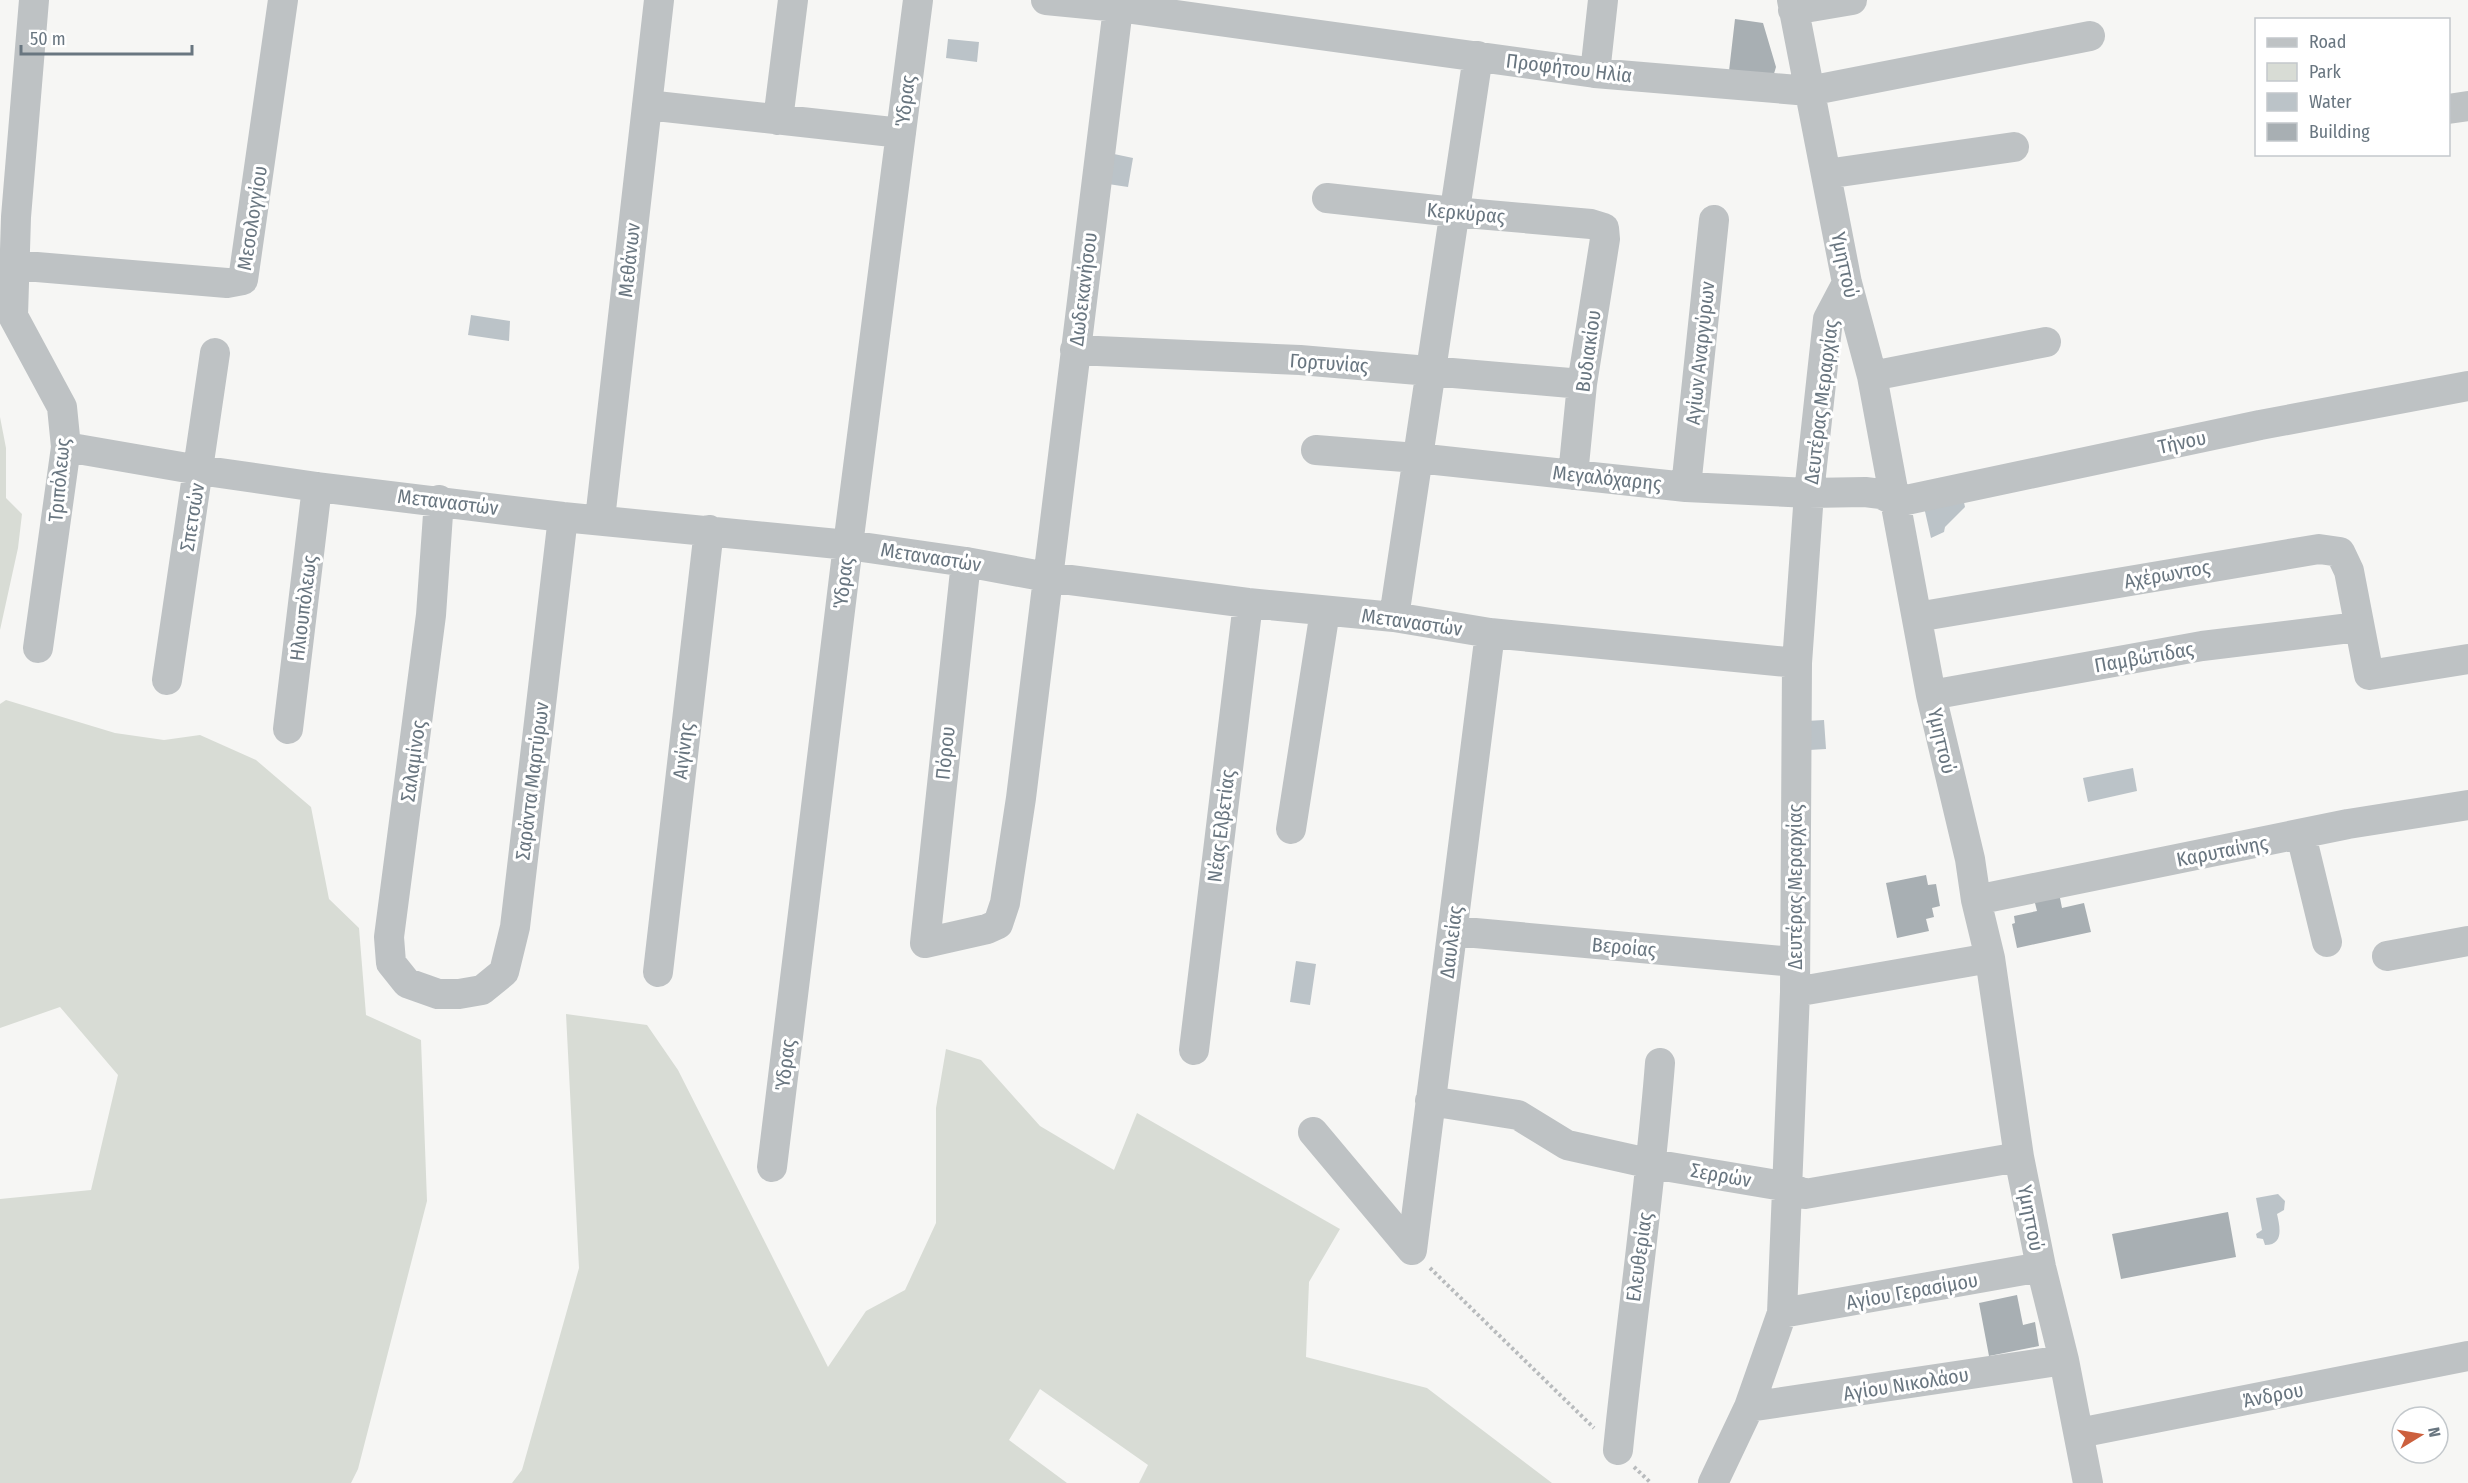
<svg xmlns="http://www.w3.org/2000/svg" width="2468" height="1483" viewBox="0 0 2468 1483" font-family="'Fira Sans Condensed',sans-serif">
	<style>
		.green { fill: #d8dcd5 }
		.water { fill: #bbc3c8 }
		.building { fill: #a8afb3 }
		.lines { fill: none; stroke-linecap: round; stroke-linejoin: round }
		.path { stroke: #b8bbbd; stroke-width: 4; stroke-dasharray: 3 3; stroke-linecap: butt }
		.minor { stroke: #bec2c4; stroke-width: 30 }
		.labels { text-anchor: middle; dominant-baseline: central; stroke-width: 6; stroke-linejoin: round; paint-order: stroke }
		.street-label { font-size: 20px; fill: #697680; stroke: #fff }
	</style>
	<rect width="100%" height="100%" fill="#f6f6f4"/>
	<path class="green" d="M 0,417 L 6,448 L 6,498 L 22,514 L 18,548 L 0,630 Z
		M 6,700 L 115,733 L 164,740 L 200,735 L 256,760 L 311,807 L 329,899 L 359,928 L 366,1015 L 421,1040 L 427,1201 L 358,1469 L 351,1483 L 0,1483 L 0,1199 L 91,1190 L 118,1075 L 60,1007 L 0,1028 L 0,704 Z
		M 566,1014 L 647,1025 L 678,1070 L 828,1367 L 866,1311 L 905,1290 L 936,1223 L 936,1108 L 946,1049 L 981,1060 L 1040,1126 L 1114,1170 L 1137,1113 L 1340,1229 L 1309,1282 L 1306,1357 L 1427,1388 L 1552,1483 L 1139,1483 L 1148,1465 L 1040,1389 L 1009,1440 L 1067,1483 L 512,1483 L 522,1470 L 579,1268 Z"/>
	<path class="water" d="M 948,39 L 979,42 L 977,62 L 946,58 Z
		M 1114,154 L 1133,158 L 1128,187 L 1108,184 Z
		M 471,315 L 510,321 L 509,341 L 468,335 Z
		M 1963,498 L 1965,507 L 1945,527 L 1944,532 L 1931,538 L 1924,507 Z
		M 1824,720 L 1826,749 L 1809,750 L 1806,721 Z
		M 2133,768 L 2137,791 L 2088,802 L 2083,778 Z
		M 1296,961 L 1316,964 L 1310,1005 L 1290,1002 Z
		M 2278,1194 L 2285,1201 L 2284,1210 L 2277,1214 C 2280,1227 2284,1245 2265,1245 L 2263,1239 L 2257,1238 L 2256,1234 L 2262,1230 L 2256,1198 Z"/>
	<path class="building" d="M 1735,19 L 1763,23 L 1776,67 L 1773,77 L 1729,71 Z
		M 1926,875 L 1928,885 L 1936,884 L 1940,906 L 1932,908 L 1934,917 L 1926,919 L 1929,931 L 1897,938 L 1886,883 Z
		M 2059,893 L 2062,908 L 2084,903 L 2091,932 L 2017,948 L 2012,924 L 2015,923 L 2014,916 L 2037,911 L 2034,899 Z
		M 2228,1212 L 2236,1257 L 2121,1279 L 2112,1234 Z
		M 2017,1295 L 2023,1325 L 2035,1322 L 2039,1346 L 1989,1356 L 1979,1303 Z"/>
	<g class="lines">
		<path class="path" d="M 1430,1268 L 1594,1428
			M 1634,1467 L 1651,1483"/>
		<path class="minor" d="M 34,0 L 16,217 L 13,316 L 62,407 L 66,447 L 38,648
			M 1046,0 L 1118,7 L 1595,73 L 1809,91 L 2090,36
			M 1792,0 L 1847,283 L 1872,376 L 1931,695 L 1970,859 L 1976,900 L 1990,958 L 2019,1157 L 2041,1267 L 2064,1360 L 2088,1483
			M 1793,10 L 1852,0
			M 1595,73 L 1603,0
			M 647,105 L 901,133
			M 2448,109 L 2468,106
			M 778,120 L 793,0
			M 1826,174 L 2014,147
			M 1327,198 L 1454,212 L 1591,224 L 1604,228 L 1605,239 L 1582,384 L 1573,475
			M 13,265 L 227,283 L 243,280 L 283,0
			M 1075,350 L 1300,360 L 1582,384
			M 1872,376 L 2046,342
			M 66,447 L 199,470 L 317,487 L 563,517 L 848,545 L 966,562 L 1047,577 L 1248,603 L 1394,617 L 1490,633 L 1797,663
			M 1316,450 L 1417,458 L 1686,487 L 1809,493 L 1865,492 L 1881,494 L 1897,502 L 2260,425 L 2468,386
			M 1686,487 L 1714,220
			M 439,500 L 431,615 L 389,937 L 391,963 L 407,983 L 438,994 L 459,994 L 482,990 L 504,972 L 515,927 L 563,517
			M 600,519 L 659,0
			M 966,562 L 925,943 L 987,929 L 998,924 L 1005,903 L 1021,798 L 1119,0
			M 1394,617 L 1478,56
			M 1917,617 L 2319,549 L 2340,552 L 2349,571 L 2369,675 L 2468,659
			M 167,680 L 215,353
			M 1931,695 L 2202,646 L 2358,627
			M 288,729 L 317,487
			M 1291,829 L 1325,611
			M 2301,835 L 2327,942
			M 1976,900 L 2348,824 L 2468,805
			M 1453,931 L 1794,962
			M 2387,956 L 2468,941
			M 658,972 L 709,530
			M 1795,992 L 1990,958
			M 1194,1050 L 1248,603
			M 1430,1101 L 1518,1115 L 1567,1145 L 1652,1164 L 1789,1187 L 1805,1194 L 2019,1157
			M 1313,1132 L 1412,1250
			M 772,1167 L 848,545 L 918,0
			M 1412,1250 L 1490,633
			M 1782,1313 L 2041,1267
			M 1749,1407 L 2064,1360
			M 2079,1433 L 2468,1356
			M 1618,1450 C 1631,1321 1650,1193 1660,1063
			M 1713,1483 L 1749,1407 L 1782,1313 L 1795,992 L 1797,663 L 1809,493 L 1828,319 L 1847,283"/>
	</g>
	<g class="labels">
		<g class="street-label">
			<text transform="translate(1569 68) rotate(7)">Προφήτου Ηλία</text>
			<text transform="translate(905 101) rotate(-83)">Ύδρας</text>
			<text transform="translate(1466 213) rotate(5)">Κερκύρας</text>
			<text transform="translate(252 218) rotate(-81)">Μεσολογγίου</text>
			<text transform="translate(629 260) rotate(-84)">Μεθάνων</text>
			<text transform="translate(1845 265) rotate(78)">Υμηττού</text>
			<text transform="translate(1083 289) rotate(-83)">Δωδεκανήσου</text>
			<text transform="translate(1588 351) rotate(-82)">Βυδιακίου</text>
			<text transform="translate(1700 353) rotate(-84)">Αγίων Αναργύρων</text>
			<text transform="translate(1329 363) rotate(4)">Γορτυνίας</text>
			<text transform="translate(1821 402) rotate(-83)">Δευτέρας Μεραρχίας</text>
			<text transform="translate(2182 442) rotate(-12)">Τήνου</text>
			<text transform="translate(1607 478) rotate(6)">Μεγαλόχαρης</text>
			<text transform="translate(59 480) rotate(-85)">Τριπόλεως</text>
			<text transform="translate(448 502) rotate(7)">Μεταναστών</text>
			<text transform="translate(192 517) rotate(-81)">Σπετσών</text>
			<text transform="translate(931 557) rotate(9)">Μεταναστών</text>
			<text transform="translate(2167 574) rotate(-10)">Αχέρωντος</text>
			<text transform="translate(843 583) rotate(-83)">Ύδρας</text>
			<text transform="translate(303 608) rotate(-83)">Ηλιουπόλεως</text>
			<text transform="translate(1412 622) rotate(8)">Μεταναστών</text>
			<text transform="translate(2144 657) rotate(-10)">Παμβώτιδας</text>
			<text transform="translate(1942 741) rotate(77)">Υμηττού</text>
			<text transform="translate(683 751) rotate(-83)">Αιγίνης</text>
			<text transform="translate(945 753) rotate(-84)">Πόρου</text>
			<text transform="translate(413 761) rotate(-82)">Σαλαμίνος</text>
			<text transform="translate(532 781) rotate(-83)">Σαράντα Μαρτύρων</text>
			<text transform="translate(1221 826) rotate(-83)">Νέας Ελβετίας</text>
			<text transform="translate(2222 851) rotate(-11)">Καρυταίνης</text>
			<text transform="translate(1795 887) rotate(-90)">Δευτέρας Μεραρχίας</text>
			<text transform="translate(1451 942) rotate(-83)">Δαυλείας</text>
			<text transform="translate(1624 947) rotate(5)">Βεροίας</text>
			<text transform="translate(785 1065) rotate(-83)">Ύδρας</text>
			<text transform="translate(1721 1175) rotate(10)">Σερρών</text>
			<text transform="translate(2031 1218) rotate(79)">Υμηττού</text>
			<text transform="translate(1639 1257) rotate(-82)">Ελευθερίας</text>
			<text transform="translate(1912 1291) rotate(-10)">Αγίου Γερασίμου</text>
			<text transform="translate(1906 1384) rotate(-9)">Αγίου Νικολάου</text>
			<text transform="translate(2273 1395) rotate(-11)">Άνδρου</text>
		</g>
	</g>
	<rect x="2255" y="18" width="195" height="138" fill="#ffffff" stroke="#c3c8cc" stroke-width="1.5"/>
	<rect x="2267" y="38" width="30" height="9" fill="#bec2c4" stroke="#c3c8cc" stroke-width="1.5"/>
	<text x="2309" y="48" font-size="18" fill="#697680">Road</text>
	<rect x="2267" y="63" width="30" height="18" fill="#d8dcd5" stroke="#c3c8cc" stroke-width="1.5"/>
	<text x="2309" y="78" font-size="18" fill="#697680">Park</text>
	<rect x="2267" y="93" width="30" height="18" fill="#bbc3c8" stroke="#c3c8cc" stroke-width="1.5"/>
	<text x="2309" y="108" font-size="18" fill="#697680">Water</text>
	<rect x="2267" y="123" width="30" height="18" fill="#a8afb3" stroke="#c3c8cc" stroke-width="1.5"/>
	<text x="2309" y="138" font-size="18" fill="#697680">Building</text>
	<g transform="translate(2420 1435) rotate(79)"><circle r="28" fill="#ffffff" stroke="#c3c8cc" stroke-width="1.5"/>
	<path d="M0-4.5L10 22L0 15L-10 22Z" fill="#cc603e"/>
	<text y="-9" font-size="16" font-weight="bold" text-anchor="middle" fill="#697680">N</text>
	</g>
	<path d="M21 45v9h171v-9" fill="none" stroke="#697680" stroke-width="3"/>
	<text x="30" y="45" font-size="18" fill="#697680" stroke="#ffffff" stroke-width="4.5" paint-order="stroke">50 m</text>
</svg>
